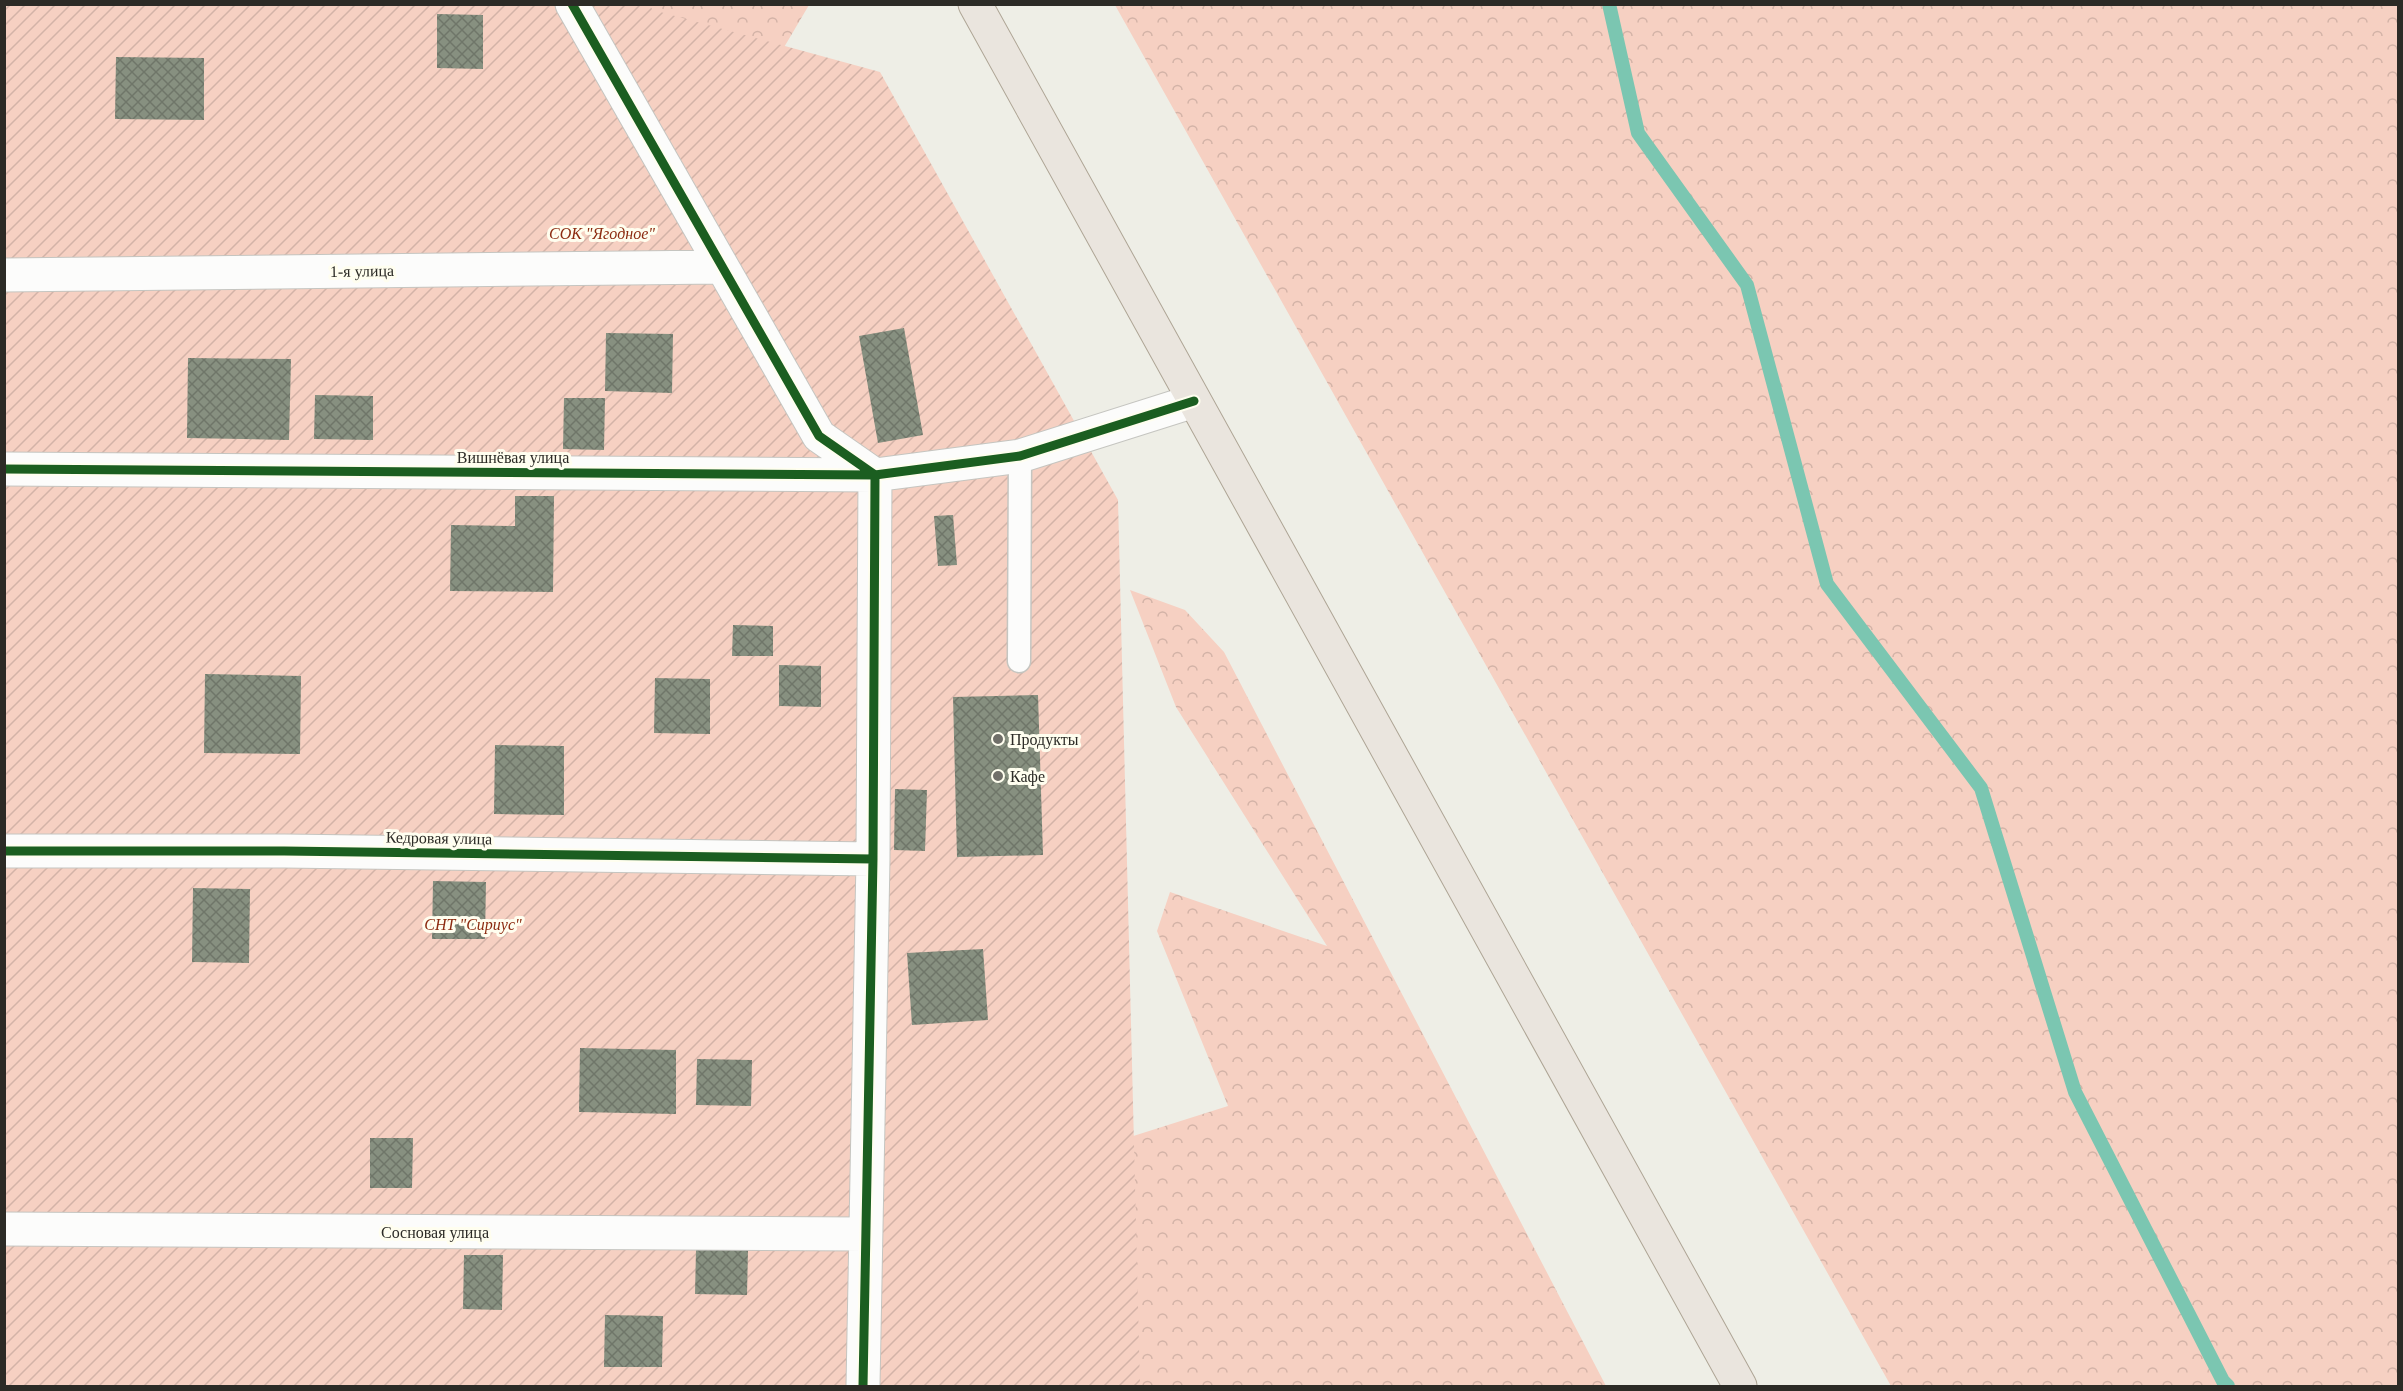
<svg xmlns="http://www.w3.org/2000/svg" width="2403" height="1391" viewBox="0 0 2403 1391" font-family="'Times New Roman',serif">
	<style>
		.forest { fill: url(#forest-crowns) }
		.garden { fill: url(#garden-furrows) }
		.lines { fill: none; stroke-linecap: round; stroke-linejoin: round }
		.stream { stroke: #7bc6b1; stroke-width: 14 }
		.building { fill: url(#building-cross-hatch) }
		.service-casing { stroke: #c5c5c0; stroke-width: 25 }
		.minor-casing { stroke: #c5c5c0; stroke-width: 35 }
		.primary-casing { stroke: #aea595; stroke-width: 35 }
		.service { stroke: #fcfcfb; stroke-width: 22 }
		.minor { stroke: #fcfcfb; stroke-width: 33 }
		.primary { stroke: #eae5de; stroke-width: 33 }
		.cycleway-casing { stroke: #fffeef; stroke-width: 13 }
		.cycleway { stroke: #1b5e20; stroke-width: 9 }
		.poi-dot { fill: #706f69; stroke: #fffeef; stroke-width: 2 }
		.labels { text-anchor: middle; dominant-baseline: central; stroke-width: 6; stroke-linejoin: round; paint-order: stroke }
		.park-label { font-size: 16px; font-style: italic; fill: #8c2b10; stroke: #fffeef }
		.street-label { font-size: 16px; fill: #2c2b26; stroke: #fffeef }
		.poi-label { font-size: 16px; fill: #2c2b26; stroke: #fffeef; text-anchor: start }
	</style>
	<defs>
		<pattern id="forest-crowns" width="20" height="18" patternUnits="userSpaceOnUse" patternTransform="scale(1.5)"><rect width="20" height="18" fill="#f6d0c2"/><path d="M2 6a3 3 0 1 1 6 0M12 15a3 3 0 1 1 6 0" fill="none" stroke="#d3b3a7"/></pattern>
		<pattern id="garden-furrows" width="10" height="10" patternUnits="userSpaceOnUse" patternTransform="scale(1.5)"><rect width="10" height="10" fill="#f6d0c2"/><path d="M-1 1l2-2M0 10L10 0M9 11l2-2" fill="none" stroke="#d3b3a7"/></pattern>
		<pattern id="building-cross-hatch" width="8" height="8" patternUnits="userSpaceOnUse" patternTransform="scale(1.5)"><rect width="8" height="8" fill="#879080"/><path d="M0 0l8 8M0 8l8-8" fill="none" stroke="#6f7669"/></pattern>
	</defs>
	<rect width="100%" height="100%" fill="#eeeee6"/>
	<path class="forest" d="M 608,5 L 809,5 L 741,120 Z
		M 1115,5 L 2398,5 L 2398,1386 L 1891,1386 Z
		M 1130,590 L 1185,610 L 1224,652 L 1606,1386 L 904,1386 L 1127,1138 L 1228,1106 L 1157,931 L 1170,892 L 1327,946 L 1176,707 Z"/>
	<path class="garden" d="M 5,5 L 649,5 L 653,10 L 880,72 L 1118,500 L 1140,1386 L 5,1386 Z"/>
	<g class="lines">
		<path class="stream" d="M 1609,4 L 1638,133 L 1747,285 L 1827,584 L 1981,788 L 2075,1092 L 2223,1381 L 2228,1386"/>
	</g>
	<path class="building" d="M 437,14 L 483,15 L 483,69 L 437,68 Z
		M 116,57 L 204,58 L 204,120 L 115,119 Z
		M 904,328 L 923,435 L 878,443 L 859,336 Z
		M 606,333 L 673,334 L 672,393 L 605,391 Z
		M 188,358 L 291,359 L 289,440 L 187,438 Z
		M 315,395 L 373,396 L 373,440 L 314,439 Z
		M 564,398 L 605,398 L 604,450 L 563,449 Z
		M 515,496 L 554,496 L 553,592 L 450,591 L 451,525 L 515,526 Z
		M 953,515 L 957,565 L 938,566 L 934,516 Z
		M 733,625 L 773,626 L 773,656 L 732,656 Z
		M 779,665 L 821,666 L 821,707 L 779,706 Z
		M 205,674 L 301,676 L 300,754 L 204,753 Z
		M 655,678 L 710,679 L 710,734 L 654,733 Z
		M 1038,695 L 1043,855 L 957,857 L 953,697 Z
		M 495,745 L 564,746 L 564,815 L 494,814 Z
		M 895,789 L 927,790 L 925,851 L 894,850 Z
		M 433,881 L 486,882 L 485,939 L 432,939 Z
		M 193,888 L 250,889 L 249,963 L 192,962 Z
		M 983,949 L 988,1020 L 912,1025 L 907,953 Z
		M 580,1048 L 676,1050 L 676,1114 L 579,1112 Z
		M 697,1059 L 752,1060 L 751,1106 L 696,1105 Z
		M 370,1138 L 413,1138 L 412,1188 L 370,1188 Z
		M 696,1250 L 748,1250 L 747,1295 L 695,1294 Z
		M 464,1255 L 503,1255 L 502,1310 L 463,1309 Z
		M 605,1315 L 663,1316 L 662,1367 L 604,1367 Z"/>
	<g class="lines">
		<g class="service-casing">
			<path id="service" d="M 1019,661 L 1020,456"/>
		</g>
		<g class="minor-casing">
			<path id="minor" d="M 572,4 L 819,436 L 875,475 L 873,859 L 863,1386
				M 4,275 L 720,267
				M 4,469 L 875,475 L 1020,456 L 1194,401
				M 4,851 L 284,851 L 873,859
				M 4,1229 L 865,1234"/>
		</g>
		<g class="primary-casing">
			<path id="primary" d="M 975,4 L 1740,1386"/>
		</g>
		<use href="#service" class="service"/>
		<use href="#minor" class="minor"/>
		<use href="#primary" class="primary"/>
		<g class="cycleway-casing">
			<path id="cycleway" d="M 572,4 L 819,436 L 875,475 L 873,859 L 863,1386
				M 4,469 L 875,475 L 1020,456 L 1194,401
				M 4,851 L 284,851 L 873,859"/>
		</g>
		<use href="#cycleway" class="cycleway"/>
	</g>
	<g class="poi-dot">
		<circle cx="998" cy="739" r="6"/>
		<circle cx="998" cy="776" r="6"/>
	</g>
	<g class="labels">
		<g class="park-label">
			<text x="602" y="233">СОК "Ягодное"</text>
			<text x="473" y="924">СНТ "Сириус"</text>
		</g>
		<g class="street-label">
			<text transform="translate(362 271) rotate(-1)">1-я улица</text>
			<text x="513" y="457">Вишнёвая улица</text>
			<text transform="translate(439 838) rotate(1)">Кедровая улица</text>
			<text x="435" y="1232">Сосновая улица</text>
		</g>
		<g class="poi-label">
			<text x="1010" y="739">Продукты</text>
			<text x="1010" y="776">Кафе</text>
		</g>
	</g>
	<rect width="2403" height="1391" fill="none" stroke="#2c2b26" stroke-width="12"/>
</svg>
